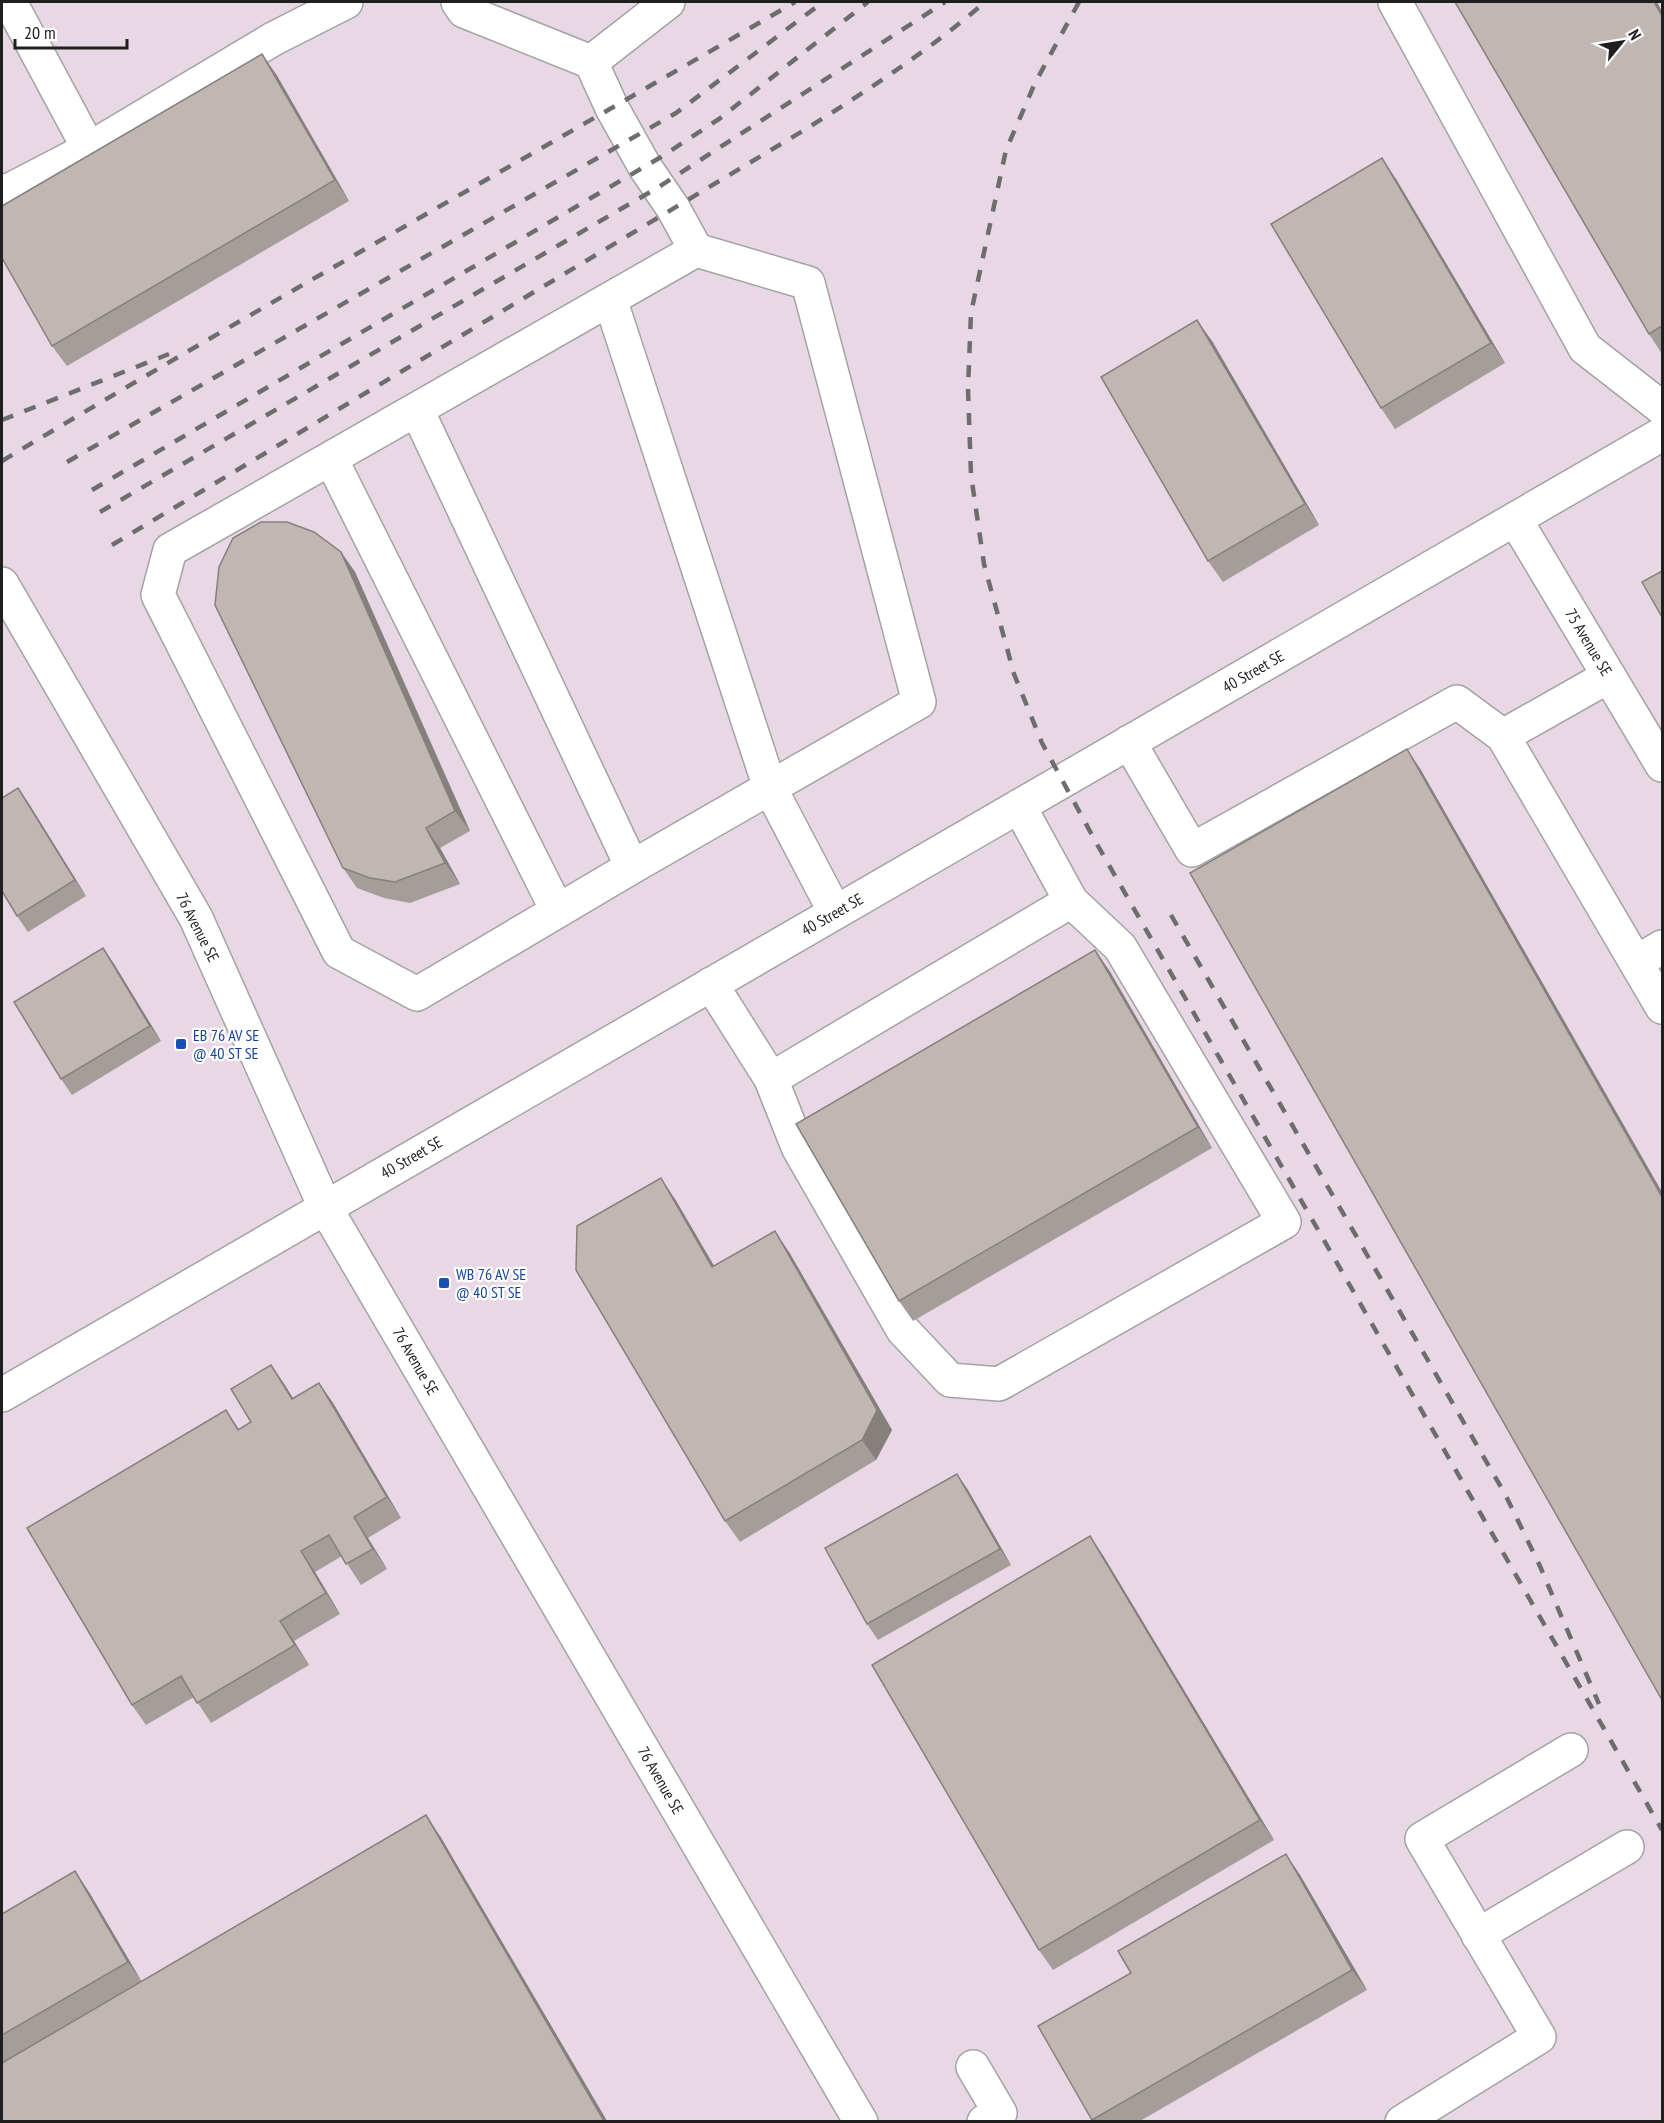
<svg xmlns="http://www.w3.org/2000/svg" width="1664" height="2123" viewBox="0 0 1664 2123" font-family="'PT Sans Narrow',sans-serif">
	<style>
		.industrial { fill: #e8d8e6 }
		.lines { fill: none; stroke-linecap: round; stroke-linejoin: round }
		.minor-casing { stroke: #a3a3a3; stroke-width: 36 }
		.minor { stroke: #fff; stroke-width: 33 }
		.rail { stroke: #6d6d6d; stroke-width: 4.5; stroke-dasharray: 12 12; stroke-linecap: butt }
		.wall { fill: #a59d99 }
		.shaded-wall { fill: #86807d }
		.building { fill: #c0b7b2; stroke: #86807d; stroke-width: 1.5 }
		.transit-dot { fill: #1a4fb4; stroke: #fff; stroke-width: 2 }
		.labels { text-anchor: middle; dominant-baseline: central; stroke-width: 4.5; stroke-linejoin: round; paint-order: stroke }
		.street-label { font-size: 16px; fill: #1f1f1f; stroke: #fff }
		.transit-label { font-size: 16px; fill: #164399; stroke: #fff; text-anchor: start }
	</style>
	<rect width="100%" height="100%" fill="#efebe6"/>
	<path class="industrial" d="M 2,2 L 1662,2 L 1662,2121 L 2,2121 Z"/>
	<g class="lines">
		<g class="minor-casing">
			<path id="minor" d="M 10,2 L 89,149 L 273,39 L 346,2
				M 458,2 L 464,11 L 591,62 L 668,2
				M 1395,2 L 1585,348 L 1662,408
				M 591,62 L 612,108 L 645,167 L 673,208 L 696,250 L 808,283 L 919,702 L 632,867 L 417,994 L 339,952 L 158,595 L 170,550 L 696,250
				M 2,191 L 10,190 L 89,149
				M 610,299 L 770,788 L 835,912
				M 417,410 L 632,867
				M 331,459 L 557,910
				M 1515,519 L 1662,765
				M 2,584 L 196,918 L 325,1207 L 861,2122
				M 1503,736 L 1609,676
				M 1129,742 L 1192,850 L 1457,702 L 1503,736 L 1662,1007
				M 1637,962 L 1662,947
				M 711,984 L 771,1079 L 1071,901 L 1019,806
				M 771,1079 L 798,1147 L 903,1330 L 950,1380 L 999,1384 L 1284,1222 L 1120,947 L 1071,901
				M 2,1395 L 1662,434
				M 1478,1935 L 1627,1847
				M 973,2067 L 1000,2113 L 984,2122
				M 1402,2122 L 1539,2037 L 1422,1839 L 1571,1750"/>
		</g>
		<use href="#minor" class="minor"/>
		<path class="rail" d="M 1079,2 L 1035,83 L 1006,150 L 971,313 L 968,389 L 971,475 L 984,564 L 1014,674 L 1042,743 L 1098,846 L 1662,1830
			M 2,420 L 169,354
			M 2,461 C 264,304 531,156 795,2
			M 67,462 L 676,113 L 823,2
			M 92,490 L 661,157 L 719,119 L 868,2
			M 100,512 L 657,188 L 945,2
			M 112,545 L 806,129 C 868,90 930,50 985,2
			M 1171,915 L 1505,1494 L 1539,1564 L 1599,1704"/>
	</g>
	<path class="wall" d="M 1455,2 L 1657,2 L 1662,12 L 1662,354 L 1649,334 Z
		M 276,74 L 349,201 L 67,366 L 52,346 Z
		M 1396,179 L 1505,363 L 1395,429 L 1381,408 Z
		M 1212,341 L 1319,525 L 1223,582 L 1208,561 Z
		M 341,552 L 355,572 L 470,831 L 440,848 L 460,884 L 410,903 L 384,898 L 357,888 L 343,868 Z
		M 18,788 L 29,804 L 86,896 L 28,932 L 17,916 Z
		M 103,948 L 114,964 L 161,1041 L 72,1095 L 61,1079 Z
		M 1109,970 L 1212,1148 L 913,1321 L 899,1301 Z
		M 675,1199 L 714,1266 L 789,1252 L 892,1430 L 876,1460 L 740,1542 L 725,1521 Z
		M 271,1365 L 293,1398 L 319,1383 L 333,1403 L 401,1518 L 368,1538 L 387,1569 L 361,1585 L 342,1556 L 315,1572 L 340,1614 L 294,1641 L 309,1665 L 211,1723 L 194,1697 L 146,1725 L 132,1705 L 226,1410 L 239,1429 L 251,1422 Z
		M 957,1474 L 968,1490 L 1011,1565 L 878,1640 L 867,1624 Z
		M 1090,1536 L 1104,1557 L 1274,1840 L 1053,1970 L 1039,1950 Z
		M 440,1836 L 607,2121 L 2,2121 L 2,1914 L 89,1892 L 141,1981 Z
		M 1286,1854 L 1300,1875 L 1367,1990 L 1140,2121 L 1093,2121 L 1038,2026 L 1131,1973 Z"/>
	<path class="shaded-wall" d="M 1654,2 L 1657,2 L 1662,12 L 1662,16 Z
		M 262,54 L 276,74 L 349,201 L 335,180 Z
		M 1382,158 L 1396,179 L 1505,363 L 1491,343 Z
		M 1197,320 L 1212,341 L 1319,525 L 1305,504 Z
		M 341,552 L 355,572 L 470,831 L 455,811 Z
		M 1407,749 L 1421,770 L 1662,1192 L 1662,1197 Z
		M 18,788 L 29,804 L 86,896 L 75,880 Z
		M 426,828 L 440,848 L 460,884 L 445,863 Z
		M 103,948 L 114,964 L 161,1041 L 150,1026 Z
		M 1095,950 L 1109,970 L 1212,1148 L 1198,1127 Z
		M 661,1178 L 675,1199 L 727,1288 L 712,1267 Z
		M 775,1231 L 789,1252 L 892,1430 L 876,1460 L 862,1440 Z
		M 271,1365 L 285,1385 L 306,1420 L 292,1399 Z
		M 319,1383 L 333,1403 L 401,1518 L 387,1497 Z
		M 957,1474 L 968,1490 L 1011,1565 L 1000,1549 Z
		M 354,1517 L 368,1538 L 387,1569 L 373,1549 Z
		M 1090,1536 L 1104,1557 L 1274,1840 L 1260,1820 Z
		M 301,1551 L 315,1572 L 340,1614 L 326,1593 Z
		M 280,1621 L 294,1641 L 309,1665 L 295,1645 Z
		M 426,1815 L 440,1836 L 607,2121 L 604,2121 Z
		M 1286,1854 L 1300,1875 L 1367,1990 L 1352,1970 Z
		M 75,1871 L 89,1892 L 142,1982 L 128,1962 Z"/>
	<path class="building" d="M 1455,2 L 1654,2 L 1662,16 L 1662,326 L 1649,334 Z
		M 262,54 L 335,180 L 52,346 L 2,258 L 2,206 Z
		M 1382,158 L 1491,343 L 1381,408 L 1271,224 Z
		M 1197,320 L 1305,504 L 1208,561 L 1101,377 Z
		M 261,522 L 287,522 L 314,532 L 341,552 L 455,811 L 426,828 L 445,863 L 395,882 L 370,878 L 343,868 L 215,605 L 219,567 L 233,538 Z
		M 1662,571 L 1662,617 L 1642,582 Z
		M 1407,749 L 1662,1197 L 1662,1700 L 1190,873 Z
		M 18,788 L 75,880 L 17,916 L 2,891 L 2,798 Z
		M 103,948 L 150,1026 L 61,1079 L 14,1002 Z
		M 1095,950 L 1198,1127 L 899,1301 L 796,1124 Z
		M 661,1178 L 712,1267 L 775,1231 L 877,1410 L 862,1440 L 725,1521 L 576,1270 L 577,1226 Z
		M 271,1365 L 292,1399 L 319,1383 L 387,1497 L 354,1517 L 373,1549 L 346,1564 L 329,1535 L 301,1551 L 326,1593 L 280,1621 L 295,1645 L 197,1703 L 181,1676 L 132,1705 L 27,1528 L 226,1410 L 238,1430 L 251,1422 L 231,1389 Z
		M 957,1474 L 1000,1549 L 867,1624 L 825,1548 Z
		M 1090,1536 L 1260,1820 L 1039,1950 L 872,1665 Z
		M 426,1815 L 604,2121 L 2,2121 L 2,2063 Z
		M 1286,1854 L 1352,1970 L 1092,2120 L 1038,2026 L 1131,1973 L 1118,1951 Z
		M 75,1871 L 128,1962 L 2,2035 L 2,1914 Z"/>
	<g class="transit-dot">
		<rect x="175" y="1038" width="12" height="12" rx="3"/>
		<rect x="438" y="1277" width="12" height="12" rx="3"/>
	</g>
	<g class="labels">
		<g class="street-label">
			<text transform="translate(1589 642) rotate(59)">75 Avenue SE</text>
			<text transform="translate(1253 671) rotate(-30)">40 Street SE</text>
			<text transform="translate(832 914) rotate(-30)">40 Street SE</text>
			<text transform="translate(198 927) rotate(63)">76 Avenue SE</text>
			<text transform="translate(411 1157) rotate(-30)">40 Street SE</text>
			<text transform="translate(416 1361) rotate(60)">76 Avenue SE</text>
			<text transform="translate(661 1780) rotate(60)">76 Avenue SE</text>
		</g>
		<g class="transit-label">
			<text x="193" y="1035">EB 76 AV SE<tspan x="193" dy="18">@ 40 ST SE</tspan></text>
			<text x="456" y="1274">WB 76 AV SE<tspan x="456" dy="18">@ 40 ST SE</tspan></text>
		</g>
	</g>
	<rect width="1664" height="2123" fill="none" stroke="#1f1f1f" stroke-width="6"/>
	<g transform="translate(1622 42) rotate(60)" stroke="#ffffff" stroke-width="4.5" paint-order="stroke">
	<path d="M0-4.5L10 22L0 15L-10 22Z" fill="#1f1f1f"/>
	<text y="-9" font-size="16" font-weight="bold" text-anchor="middle" fill="#1f1f1f">N</text>
	</g>
	<path d="M15 39v9h112v-9" fill="none" stroke="#1f1f1f" stroke-width="3"/>
	<text x="24" y="39" font-size="18" fill="#1f1f1f" stroke="#ffffff" stroke-width="4.5" paint-order="stroke">20 m</text>
</svg>
